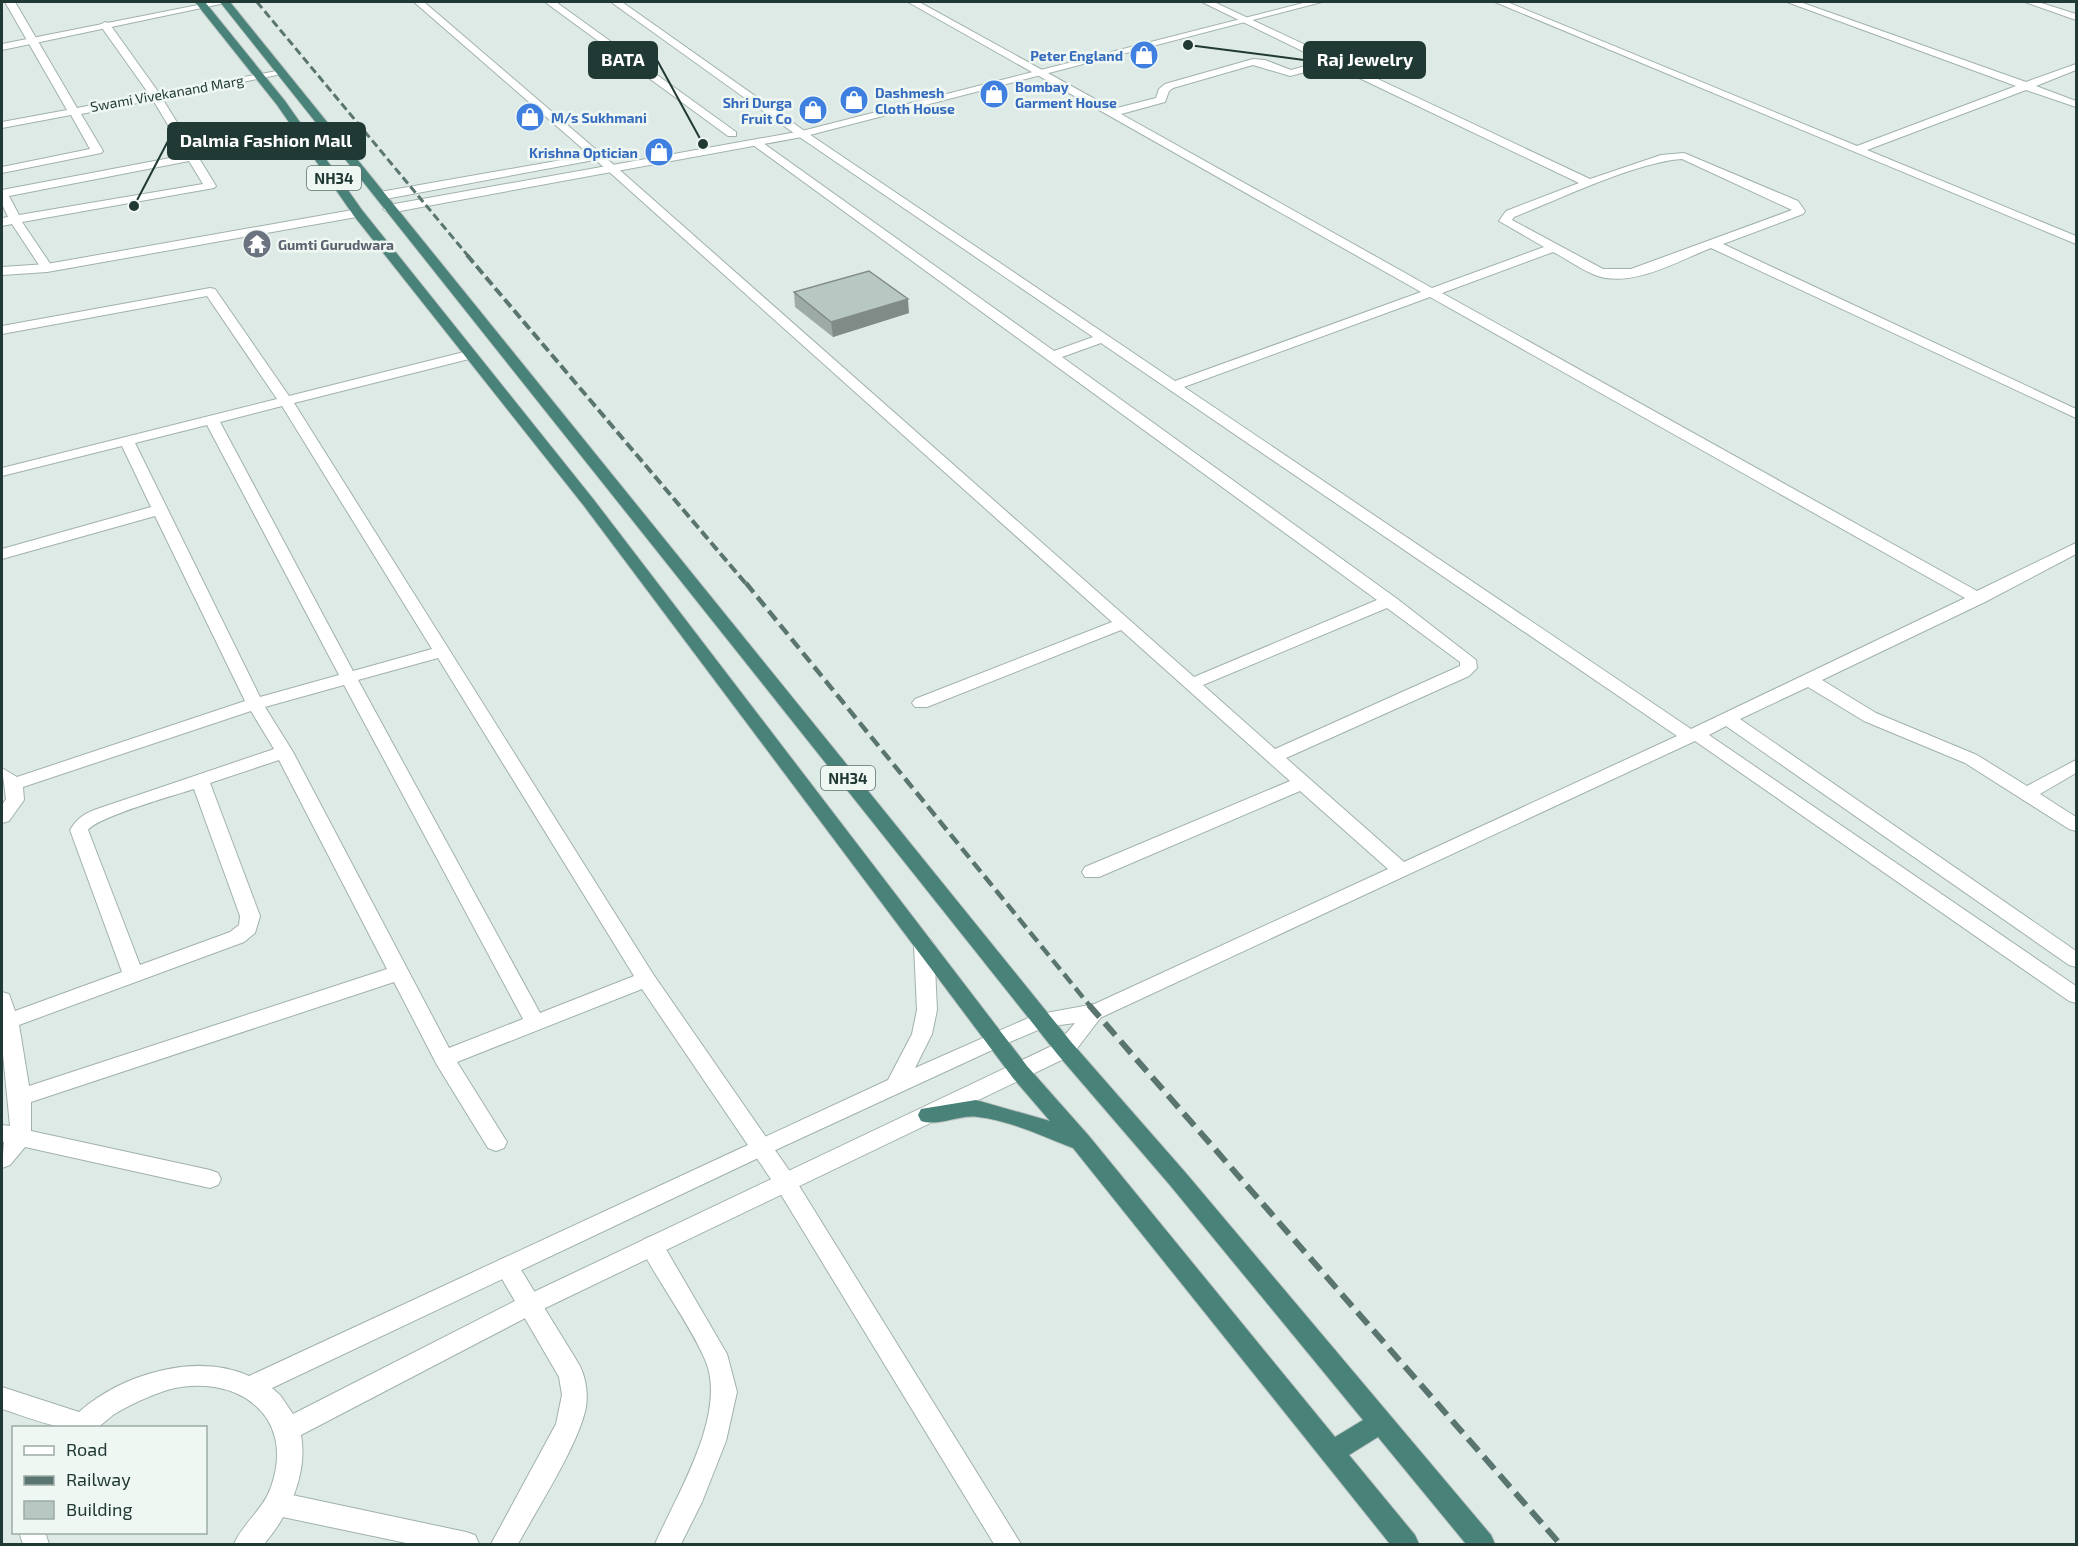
<svg xmlns="http://www.w3.org/2000/svg" width="2078" height="1546" viewBox="0 0 2078 1546" font-family="'Exo 2',sans-serif">
	<style>
		.lines { fill: none; stroke-linecap: round; stroke-linejoin: round }
		.minor-casing { stroke: #a1b1ac; stroke-width: 2 }
		.tertiary-casing { stroke: #a1b1ac; stroke-width: 2 }
		.trunk-casing { stroke: #bcc4c2; stroke-width: 2 }
		.minor { fill: #fff; fill-rule: evenodd }
		.tertiary { fill: #fff; fill-rule: evenodd }
		.trunk { fill: #488278; fill-rule: evenodd }
		.rail-far3 { stroke: #5a7570; stroke-width: 3; stroke-dasharray: 8 4; stroke-linecap: butt }
		.rail-far2 { stroke: #5a7570; stroke-width: 4; stroke-dasharray: 10 4.5; stroke-linecap: butt }
		.rail-far1 { stroke: #5a7570; stroke-width: 4.5; stroke-dasharray: 12 6; stroke-linecap: butt }
		.rail { stroke: #5a7570; stroke-width: 6; stroke-dasharray: 16 8; stroke-linecap: butt }
		.wall { fill: #9daba7 }
		.shaded-wall { fill: #808b88 }
		.building { fill: #b7c7c2; stroke: #808b88; stroke-width: 1.5 }
		.labels { text-anchor: middle; dominant-baseline: central; stroke-width: 5; stroke-linejoin: round; paint-order: stroke }
		.far-shop-label { font-size: 14px; font-weight: bold; fill: #366cbe; stroke: #eff7f3; text-anchor: end }
		.far-street-label { font-size: 14px; fill: #203934; stroke: #eff7f3 }
		.far-worship-label { font-size: 14px; font-weight: bold; fill: #5b616d; stroke: #eff7f3; text-anchor: start }
		.shield { fill: #eff7f3; stroke: #5e726d; stroke-width: 1.5 }
		.shield-label { font-size: 15px; font-weight: bold; fill: #203934 }
		.leader { fill: none; stroke: #203934; stroke-width: 2 }
		.callout-dot { fill: #203934; stroke: #eff7f3; stroke-width: 2 }
		.callout { fill: #203934; stroke: #203934; stroke-width: 2 }
		.callout-label { font-size: 18px; text-anchor: middle; font-weight: bold; fill: #fff }
	</style>
	<rect width="100%" height="100%" fill="#deeae5"/>
	<g class="lines">
		<g class="minor-casing">
			<path id="minor" d="M 5,2 L 15,2 L 77,108 L 149,94 L 100,25 L 105,22 L 109,23 L 159,93 L 282,70 L 287,73 L 162,98 L 216,186 L 214,188 L 22,222 L 53,268 L 47,272 L 43,271 L 12,224 L 2,226 L 2,218 L 8,217 L 2,204 L 2,190 L 186,155 L 153,100 L 81,114 L 103,151 L 101,153 L 2,173 L 2,167 L 90,149 L 71,115 L 2,128 L 2,122 L 67,110 ZM 189,161 L 203,184 L 19,215 L 9,196 Z
				M 414,2 L 424,2 L 614,165 L 1194,677 L 1377,600 L 749,142 L 759,140 L 1054,351 L 1093,337 L 798,136 L 611,2 L 622,2 L 806,132 L 1175,381 L 1421,292 L 908,2 L 919,2 L 1113,109 L 1156,98 L 1159,89 L 1165,84 L 1253,59 L 1265,60 L 1291,70 L 1323,61 L 1202,2 L 1214,2 L 1590,179 L 1661,155 L 1684,153 L 1798,201 L 1805,211 L 1803,214 L 1723,244 L 2076,409 L 2076,418 L 1711,248 C 1678,261 1631,289 1595,275 C 1580,269 1567,259 1553,252 L 1442,293 L 1977,591 L 2076,543 L 2076,554 L 1985,602 L 1822,680 L 1876,713 L 1977,755 L 2027,786 L 2076,760 L 2076,773 L 2040,794 L 2076,817 L 2076,831 L 2069,829 L 1965,763 L 1864,721 L 1808,687 L 1740,719 L 2076,951 L 2076,967 L 2069,965 L 1726,726 L 1709,735 L 2076,986 L 2076,1003 L 2069,1001 L 1695,741 L 1102,1017 L 1095,1020 L 1088,1017 L 1085,1012 L 1088,1007 L 1388,869 L 1300,791 L 1099,877 L 1085,877 L 1082,872 L 1085,867 L 1290,781 L 1121,630 L 927,707 L 915,707 L 912,703 L 915,699 L 1112,622 L 606,169 ZM 1253,65 L 1290,76 L 1332,65 L 1579,183 L 1506,211 L 1499,221 L 1544,247 L 1432,288 L 1121,114 L 1165,102 L 1169,91 L 1173,88 ZM 1682,159 L 1792,210 L 1631,269 L 1603,269 L 1512,220 L 1514,217 C 1560,199 1636,162 1682,159 ZM 1430,297 L 1965,598 L 1691,729 L 1184,387 ZM 1101,343 L 1677,736 L 1404,862 L 1286,758 L 1469,676 L 1477,668 L 1476,660 L 1396,598 L 1062,357 ZM 1387,608 L 1460,662 L 1460,666 L 1275,749 L 1203,685 Z
				M 545,2 L 556,2 L 736,132 L 736,136 L 728,136 Z
				M 1495,2 L 1507,2 L 1857,146 L 2016,86 L 1787,2 L 1800,2 L 2026,82 L 2076,64 L 2076,70 L 2036,86 L 2076,101 L 2076,107 L 2026,90 L 1867,150 L 2076,236 L 2076,244 Z
				M 2025,2 L 2038,2 L 2076,14 L 2076,20 Z
				M 210,288 L 215,289 L 289,396 L 468,351 L 475,355 L 473,358 L 294,403 L 653,974 L 793,1176 L 1021,1544 L 994,1544 L 777,1188 L 642,989 L 457,1062 L 507,1142 L 504,1148 L 496,1151 L 488,1148 L 437,1065 L 394,982 L 31,1102 L 31,1131 L 210,1170 L 218,1173 L 221,1179 L 218,1185 L 210,1188 L 25,1147 L 10,1165 L 2,1168 L 4,1142 L 2,1141 L 2,1125 L 10,1126 L 2,1044 L 2,992 L 9,994 L 15,1011 L 122,972 L 70,830 C 77,819 82,815 94,810 L 274,749 L 251,711 L 23,787 L 24,800 L 9,821 L 2,823 L 2,805 L 6,799 L 2,768 L 17,777 L 245,701 L 155,516 L 2,559 L 2,549 L 151,507 L 122,446 L 2,476 L 2,468 L 277,399 L 207,296 L 2,334 L 2,326 ZM 282,406 L 432,649 L 353,671 L 220,422 ZM 207,425 L 339,675 L 260,697 L 135,443 ZM 438,658 L 634,976 L 540,1013 L 358,680 ZM 344,685 L 523,1019 L 449,1048 L 293,752 L 265,707 ZM 279,760 L 387,969 L 29,1086 L 19,1025 L 244,942 L 255,933 L 260,916 L 210,783 ZM 194,789 L 240,916 L 239,925 L 230,932 L 140,965 L 88,830 C 97,817 175,795 194,789 Z
				M 652,1236 L 660,1239 L 727,1354 L 737,1392 L 726,1441 L 702,1502 L 681,1544 L 655,1544 C 676,1496 727,1415 706,1362 C 691,1325 659,1284 640,1246 L 644,1239 Z
				M 507,1257 L 515,1260 L 580,1366 C 586,1379 588,1393 586,1407 C 579,1444 537,1509 518,1544 L 491,1544 L 556,1424 L 562,1395 L 559,1377 L 495,1267 L 499,1260 Z
				M 278,1492 L 466,1532 L 475,1535 L 479,1544 L 411,1544 L 278,1516 L 269,1512 L 265,1504 L 269,1496 Z"/>
		</g>
		<g class="tertiary-casing">
			<path id="tertiary" d="M 213,2 L 230,2 L 2,50 L 2,44 Z
				M 1307,2 L 1322,2 L 802,137 L 389,213 L 383,209 L 389,205 L 802,131 Z
				M 590,155 L 596,158 L 594,160 L 380,200 L 374,196 L 380,192 Z
				M 358,209 L 364,213 L 362,216 L 47,272 L 2,275 L 2,267 L 47,264 Z
				M 924,938 L 931,940 L 934,945 L 937,1010 L 932,1034 L 915,1068 L 1035,1015 L 1095,1004 L 1102,1007 L 1105,1012 L 1072,1055 L 537,1312 L 301,1435 C 308,1474 289,1515 264,1544 L 234,1544 C 243,1523 263,1510 271,1487 C 297,1414 235,1372 167,1390 C 149,1396 129,1405 113,1415 C 108,1419 101,1426 95,1428 C 63,1433 31,1418 2,1409 L 2,1387 L 79,1412 C 122,1374 196,1352 249,1376 L 888,1080 L 912,1034 L 917,1010 L 914,945 L 917,940 ZM 1075,1023 L 1058,1043 L 521,1298 L 293,1414 L 280,1395 L 272,1388 L 769,1153 L 1003,1045 L 1045,1027 Z
				M 19,1532 L 45,1532 L 49,1544 L 23,1544 Z"/>
		</g>
		<g class="trunk-casing">
			<path id="trunk" d="M 195,2 L 205,2 L 285,101 L 362,210 L 594,500 L 1027,1066 L 1089,1136 L 1335,1437 L 1363,1420 L 1169,1184 L 1058,1055 L 220,2 L 230,2 L 1072,1043 L 1185,1172 L 1491,1535 L 1495,1544 L 1466,1544 L 1378,1437 L 1349,1455 L 1415,1535 L 1419,1544 L 1390,1544 L 1073,1148 C 1042,1136 1011,1121 978,1117 C 959,1114 940,1127 921,1121 L 918,1115 L 921,1109 L 976,1100 L 1050,1121 L 1013,1078 L 584,506 L 354,216 L 277,105 Z"/>
		</g>
		<use href="#minor" class="minor"/>
		<use href="#tertiary" class="tertiary"/>
		<use href="#trunk" class="trunk"/>
		<path class="rail-far3" d="M 257,2 L 469,257"/>
		<path class="rail-far2" d="M 467,255 L 747,585"/>
		<path class="rail-far1" d="M 746,583 L 1090,1006"/>
		<path class="rail" d="M 1089,1005 L 1560,1544"/>
	</g>
	<path class="wall" d="M 794,292 L 909,313 L 833,337 L 795,307 Z"/>
	<path class="shaded-wall" d="M 908,299 L 909,313 L 833,337 L 831,322 Z"/>
	<path class="building" d="M 869,271 L 908,299 L 831,322 L 794,292 Z"/>
	<defs>
		<g id="shop-disc" transform="scale(1.5)"><circle r="9.5" fill="#3f7fe0" stroke="#eff7f3"/><path d="M-5-2.5h2.3a2.7 3.5 0 0 1 5.4 0H5L5.5 6h-11ZM-1.5-2.5h3a1.5 2.3 0 0 0-3 0Z" fill="#fff"/></g>
		<g id="temple-disc" transform="scale(1.5)"><circle r="9.5" fill="#6b7280" stroke="#eff7f3"/><path d="M0-6L5-2H3V0L6.5 2.5H4V6H1.5V3h-3V6H-4V2.5H-6.5L-3 0V-2H-5Z" fill="#fff"/></g>
	</defs>
	<g fill-rule="evenodd">
		<use href="#shop-disc" x="1144" y="55"/>
		<use href="#shop-disc" x="994" y="94"/>
		<use href="#shop-disc" x="854" y="100"/>
		<use href="#shop-disc" x="813" y="110"/>
		<use href="#shop-disc" x="530" y="117"/>
		<use href="#shop-disc" x="659" y="152"/>
		<use href="#temple-disc" x="257" y="244"/>
	</g>
	<g class="labels">
		<g class="far-shop-label">
			<text x="1123" y="55">Peter England</text>
			<text x="1015" y="86" text-anchor="start">Bombay<tspan x="1015" dy="16">Garment House</tspan></text>
			<text x="875" y="92" text-anchor="start">Dashmesh<tspan x="875" dy="16">Cloth House</tspan></text>
			<text x="792" y="102">Shri Durga<tspan x="792" dy="16">Fruit Co</tspan></text>
			<text x="551" y="117" text-anchor="start">M/s Sukhmani</text>
			<text x="638" y="152">Krishna Optician</text>
		</g>
		<g class="far-street-label">
			<text transform="translate(167 93) rotate(-10)">Swami Vivekanand Marg</text>
		</g>
		<g class="far-worship-label">
			<text x="278" y="244">Gumti Gurudwara</text>
		</g>
		<g class="shield">
			<rect x="307" y="166" width="54" height="24" rx="4.5"/>
			<rect x="821" y="766" width="54" height="24" rx="4.5"/>
		</g>
		<g class="shield-label">
			<text x="334" y="178">NH34</text>
			<text x="848" y="778">NH34</text>
		</g>
	</g>
	<path class="leader" d="M1188 45L1304 60M703 144L657 60M134 206L168 141"/>
	<g class="callout-dot">
		<circle cx="1188" cy="45" r="6"/>
		<circle cx="703" cy="144" r="6"/>
		<circle cx="134" cy="206" r="6"/>
	</g>
	<g class="callout">
		<rect x="1304" y="42" width="121" height="36" rx="6"/>
		<rect x="589" y="42" width="68" height="36" rx="6"/>
		<rect x="168" y="123" width="197" height="36" rx="6"/>
	</g>
	<g class="callout-label">
		<text x="1365" y="66">Raj Jewelry</text>
		<text x="623" y="66">BATA</text>
		<text x="266" y="147">Dalmia Fashion Mall</text>
	</g>
	<rect width="2078" height="1546" fill="none" stroke="#203934" stroke-width="6"/>
	<rect x="12" y="1426" width="195" height="108" fill="#eff7f3" stroke="#9caba7" stroke-width="1.5"/>
	<rect x="24" y="1446" width="30" height="9" fill="#ffffff" stroke="#9caba7" stroke-width="1.5"/>
	<text x="66" y="1456" font-size="18" fill="#203934">Road</text>
	<rect x="24" y="1476" width="30" height="9" fill="#5a7570" stroke="#9caba7" stroke-width="1.5"/>
	<text x="66" y="1486" font-size="18" fill="#203934">Railway</text>
	<rect x="24" y="1501" width="30" height="18" fill="#b7c7c2" stroke="#9caba7" stroke-width="1.5"/>
	<text x="66" y="1516" font-size="18" fill="#203934">Building</text>
</svg>
